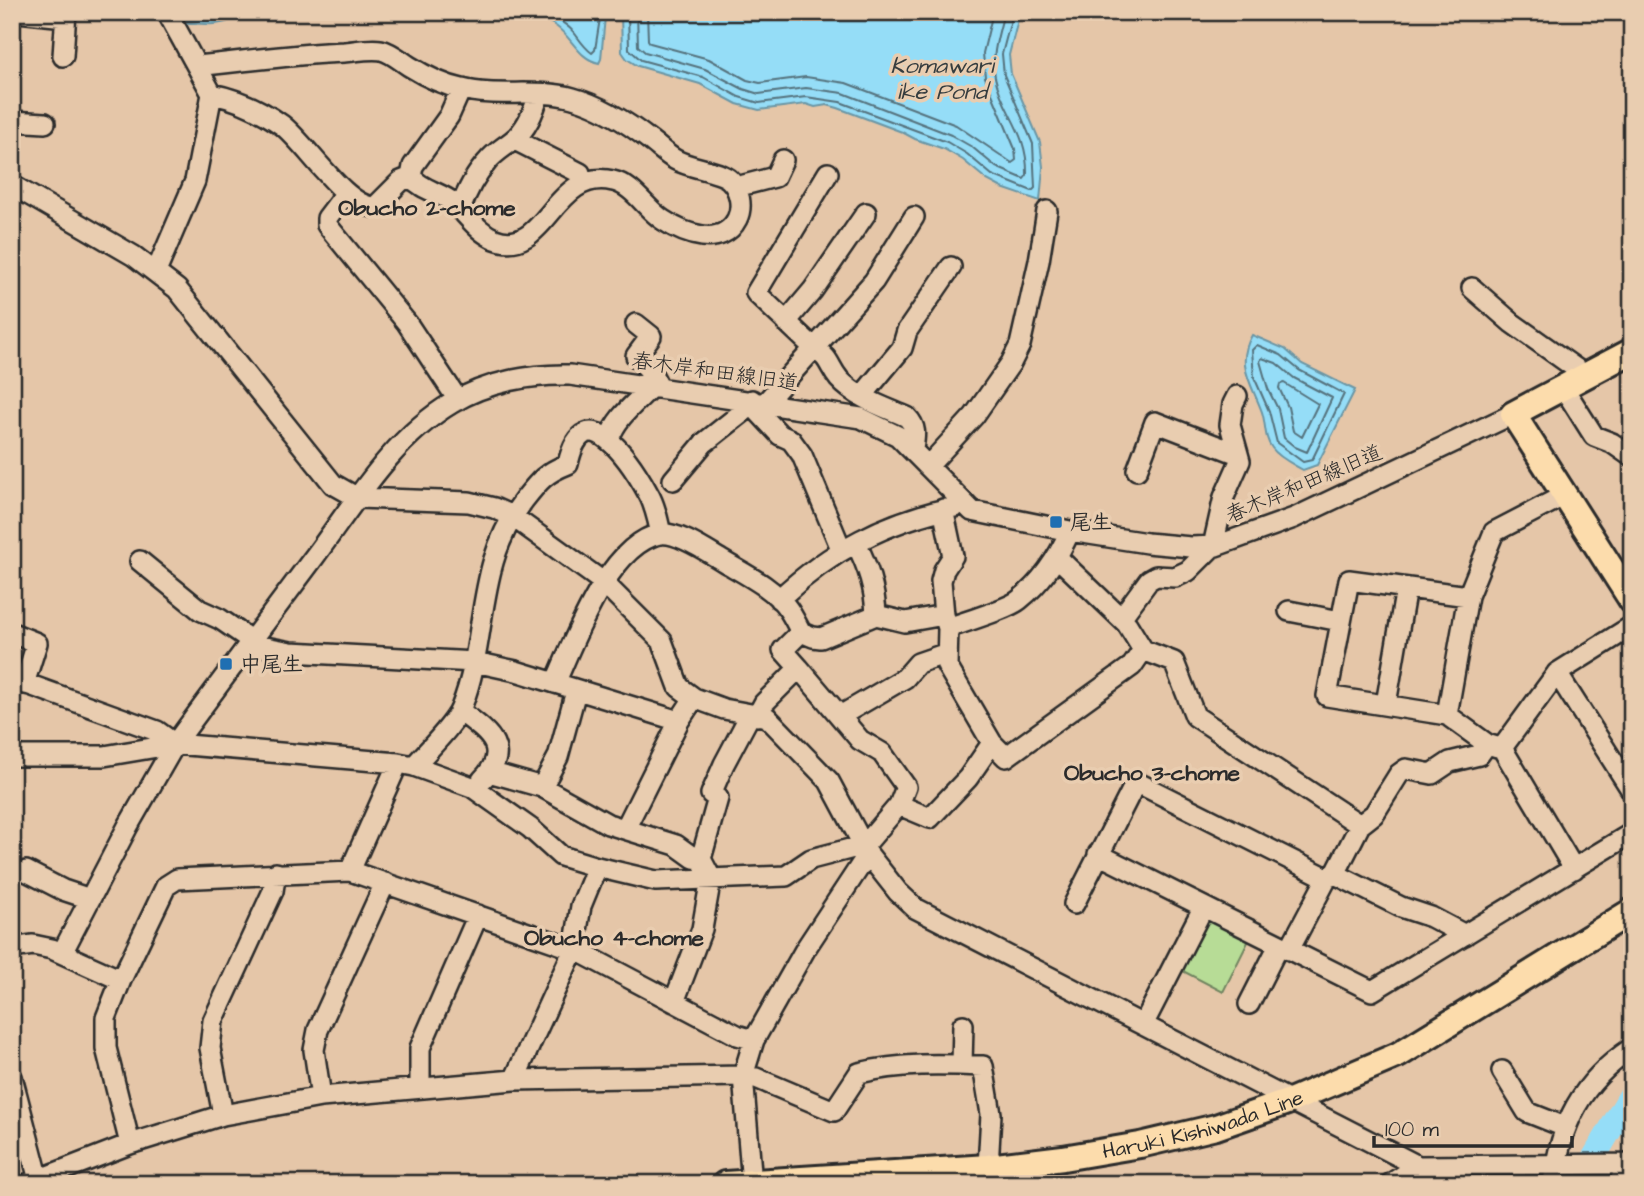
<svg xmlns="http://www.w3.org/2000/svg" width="1644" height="1196" viewBox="0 0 1644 1196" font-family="'Architects Daughter','Klee One',sans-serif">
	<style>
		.green { fill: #b7dc96; stroke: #718460; stroke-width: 2 }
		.water { fill: #95ddf7; stroke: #6b96a5; stroke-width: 2 }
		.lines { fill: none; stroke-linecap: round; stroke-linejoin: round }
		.shore { stroke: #55727d; stroke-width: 2 }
		.river { stroke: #95ddf7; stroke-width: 24 }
		.minor-casing { stroke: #2b2b2b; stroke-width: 24 }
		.major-casing { stroke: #2b2b2b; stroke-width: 30 }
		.minor { stroke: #e9cdb0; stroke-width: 19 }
		.major { stroke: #fcdcac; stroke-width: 24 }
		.poi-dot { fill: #1f6fb2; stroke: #e9cdb0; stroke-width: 2.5 }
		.labels { text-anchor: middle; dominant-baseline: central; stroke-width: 7; stroke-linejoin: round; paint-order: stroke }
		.street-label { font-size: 21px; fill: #2b2b2b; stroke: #e9cdb0 }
		.poi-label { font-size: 21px; font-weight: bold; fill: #2b2b2b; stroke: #e9cdb0; text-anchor: start }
		.water-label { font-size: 23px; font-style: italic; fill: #363d3f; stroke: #e9cdb0 }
		.neighbourhood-label { font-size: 23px; font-weight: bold; fill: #2b2b2b; stroke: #e9cdb0 }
	</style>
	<rect width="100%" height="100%" fill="#e5c6a8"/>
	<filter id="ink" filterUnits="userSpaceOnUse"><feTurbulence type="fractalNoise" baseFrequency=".0143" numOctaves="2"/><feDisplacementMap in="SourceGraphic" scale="14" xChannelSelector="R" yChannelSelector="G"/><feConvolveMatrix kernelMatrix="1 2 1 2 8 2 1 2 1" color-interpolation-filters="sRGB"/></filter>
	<g filter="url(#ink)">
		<path class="green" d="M 1211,919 L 1250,938 L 1223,992 L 1179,969 L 1202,922 Z"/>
		<path class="water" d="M 175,12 L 243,12 C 226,29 202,24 181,22 Z
			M 509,12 L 608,12 L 605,17 L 601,59 L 599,63 C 579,59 573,39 557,27 C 544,17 525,15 509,12 Z
			M 621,12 L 1020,12 L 1009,55 L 1011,74 L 1040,142 L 1043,167 L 1040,201 L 1002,188 L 987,180 L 963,160 L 944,149 L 915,139 L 902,132 L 838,108 L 827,105 L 815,107 L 806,104 L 759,110 L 737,104 L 700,84 L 638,66 L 627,59 L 622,52 Z
			M 1252,335 L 1285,349 L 1302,364 L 1355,390 L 1317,465 L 1303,470 C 1293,464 1279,458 1272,448 C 1264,438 1266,424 1262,412 C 1252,384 1235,365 1252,335 Z"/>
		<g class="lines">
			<path class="shore" d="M 541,12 C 555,17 567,23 576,35 C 581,42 585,48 592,53 L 595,50 L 601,12
				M 628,12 L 629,49 L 641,60 L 703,77 L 739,97 L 759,103 L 806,97 L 840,102 L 947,142 L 967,154 L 992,175 L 1032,191 L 1035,188 L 1033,144 L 1004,75 L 1002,54 L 1013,12
				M 637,12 L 638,46 L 645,52 L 705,69 L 743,89 L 759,94 L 806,88 L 843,93 L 951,135 L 972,147 L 996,167 L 1024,179 L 1027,175 C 1028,131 1003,114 995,77 C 991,55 999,33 1004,12
				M 647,12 L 648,40 L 650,43 L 709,59 L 747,80 L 760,83 L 806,77 L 846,83 L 956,125 L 1012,163 L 1016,160 L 1015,149 L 985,77 L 983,53 L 993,12
				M 1257,345 L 1281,355 L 1299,370 L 1344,394 L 1312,460 L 1303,462 L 1277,443 L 1269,411 L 1254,377 L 1252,350 Z
				M 1262,358 L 1276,363 L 1294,378 L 1332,398 L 1307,452 L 1295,447 L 1284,438 L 1278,409 L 1268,389 L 1260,361 Z
				M 1280,384 L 1284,383 L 1318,404 L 1302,437 L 1293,431 L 1288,407 L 1279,388 Z"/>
			<path class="river" d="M 1581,1184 L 1594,1157 L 1632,1093"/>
			<g class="minor-casing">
				<path id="minor" d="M 18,12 L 65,17
					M 63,56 L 66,12
					M 197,66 C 246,61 295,54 344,52 C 356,51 371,48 381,50 C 391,52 401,61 409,66 C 425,76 443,85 462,89 C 498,98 537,88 573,98 C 602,106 628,123 651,141 C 659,147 667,155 676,160 C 690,168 721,171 730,180 C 740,190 743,207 737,219 C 722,249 684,234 663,220 C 646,209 633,185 613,181 C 553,167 546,259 495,239 C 478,232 468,216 455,204 C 441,192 423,191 411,177 L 413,166 L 449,116 L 461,89
					M 212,94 C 237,99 261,110 282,125 C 307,144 345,207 375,207 L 401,181 L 411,177
					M 12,121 L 45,123
					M 515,140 L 580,173 L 582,182
					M 828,173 L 756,293 L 815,349 C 830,358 829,367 839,379 C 856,398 884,407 907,417 C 917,427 915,436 913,449
					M 12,185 L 134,256 L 177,289 L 333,484 L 358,498 L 469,502 L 494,508 L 512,516 L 603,582 L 662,641 L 679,687 L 694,698
					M 736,187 L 775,177 L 783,160
					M 346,193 L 327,218 L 327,225 L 407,323 L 458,400
					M 460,210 C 466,193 474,176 487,162 C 494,153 503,148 512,141 C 527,130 534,111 539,94
					M 156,272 L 195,181 L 212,94 L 167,12
					M 1472,288 L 1512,323 L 1585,375
					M 786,322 L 813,290 L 866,213
					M 636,324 L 651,336 L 636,356 L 651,372 L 659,387
					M 1563,387 L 1594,436 L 1612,443 L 1632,457
					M 862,396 L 902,348 L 907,331 L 951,267
					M 752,400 L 752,405 L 780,435 L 791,440 L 802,455 L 842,551
					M 766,402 L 874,281 L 914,217
					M 609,439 C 617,416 636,403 652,386
					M 929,465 L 974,416 L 1011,363 L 1020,345 L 1039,261 L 1047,211
					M 1137,470 L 1155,422 L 1238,454
					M 673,480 L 704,443 L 752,405
					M 943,509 L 953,556 L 944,570 L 941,581 L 944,615 L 948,628 L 947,666 L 992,743 L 1006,757 L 1132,666 L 1143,650
					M 1058,558 L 1127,624 L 1143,650 L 1174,662 L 1195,716 L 1360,825
					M 140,561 L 200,610 L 220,619 L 252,641
					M 779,599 C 830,551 886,521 955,507
					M 1289,611 L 1340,621
					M 876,615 L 905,622 L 944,615
					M 1121,618 L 1149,580 L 1156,576 L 1175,577 L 1188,571 L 1213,546 L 1224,497 L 1240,461 L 1230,425 L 1233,404 L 1237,396
					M 948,628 C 964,622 1008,609 1019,600 C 1043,581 1058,558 1070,531
					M 801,632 L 813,637 L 821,638 L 876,615 C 875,588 868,567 856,543
					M 12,633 L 37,643 L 24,684
					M 250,644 L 291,652 L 475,662 L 516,671 L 679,721 L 694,698 L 724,709 L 767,717 L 829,781 L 868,854 L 898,892 L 915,908 L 1418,1166 L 1632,1164
					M 1557,673 L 1632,791
					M 12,681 L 30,685 L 157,731 L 175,744 L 398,763 L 414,766 C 426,752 455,724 461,708 C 489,638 474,565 524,500 C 539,481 545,473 568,464 C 584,391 631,462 648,493 C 655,505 658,520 661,534
					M 555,683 C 574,641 609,544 660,534 C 678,531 709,553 723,561 C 745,574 774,588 788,609 C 793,616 797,625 801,632 L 783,650 L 799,668
					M 1386,704 L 1406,588
					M 460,711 C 486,731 514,748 482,780
					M 1447,715 L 1327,696 L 1349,580 L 1468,596
					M 840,716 L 905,678 L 918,663 L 947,653
					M 1487,744 L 1447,715 L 1468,596 L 1494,532 L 1565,495
					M 12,756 L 104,756 L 175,744 C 221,681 268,619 315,556 C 355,502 393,438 452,403 C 487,382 530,374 570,375 L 861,418 L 898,436 L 972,511 L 1070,531 L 1147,543 L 1191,547 L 1216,546 L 1294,518 L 1513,414
					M 414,766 L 472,787 L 530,828 L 561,856 L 597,867 L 656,881 L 786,876 L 811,859 L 865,845 L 899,805 L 906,787 L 882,753 L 860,740 L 799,668 L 764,703 L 757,716
					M 489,772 L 542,787 L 608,824 L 676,845 L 694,858 L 701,859
					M 542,787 L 558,757 L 576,691
					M 899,805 L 930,818 L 968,778 L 992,743
					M 625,829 L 679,721
					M 1098,854 L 1372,991 L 1632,833
					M 1574,869 L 1502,748 L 1557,673 L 1632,626
					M 26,871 L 63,890 L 90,899
					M 350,871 L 398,763
					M 1335,874 L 1401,907 L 1431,917 L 1465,935
					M 1327,878 L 1335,874 L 1360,825 L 1374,814 L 1399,774 L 1406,769 L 1432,774 L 1450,762 L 1479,755 L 1487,744 L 1497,747
					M 1074,904 L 1136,782 L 1327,878 L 1289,950
					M 12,948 L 33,945 L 52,949 L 121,980
					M 62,953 L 128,826 L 175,744
					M 674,1002 L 702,929 L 711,878 L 701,859 L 718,798 L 711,794 L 724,764 L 750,715
					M 1249,1004 L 1279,945
					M 1143,1025 L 1203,908
					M 962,1065 L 963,1025
					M 1502,1071 L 1527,1112 L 1565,1127
					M 12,1077 L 40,1184
					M 514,1080 L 574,949 L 581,906 L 597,867
					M 420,1088 L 420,1048 L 478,915
					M 321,1097 L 314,1050 L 318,1030 L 385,883
					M 223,1115 L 210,1048 L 213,1021 L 273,891 L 276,873
					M 130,1144 L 106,1048 L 106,1018 L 121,980 L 166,886 L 177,879 L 350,871 L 574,949 L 737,1035 L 754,1040
					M 27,1184 L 130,1144 L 223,1115 L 321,1097 L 514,1080 L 743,1076 L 756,1078 L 834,1111 L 859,1073 C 901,1063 941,1064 983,1066 L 991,1114 L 988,1167
					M 752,1184 L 743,1076 L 754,1040 L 806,948 L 868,854
					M 1390,1184 L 1418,1166
					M 1553,1184 C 1560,1124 1581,1082 1632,1048
					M 1618,1184 L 1632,1161"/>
			</g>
			<g class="major-casing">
				<g id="major">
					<path d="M 1632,351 L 1513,414 L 1632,601"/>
					<path id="s1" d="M 725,1184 L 988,1167 L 1063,1158 L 1140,1145 L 1216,1127 L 1290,1101 L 1398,1055 L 1632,911"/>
				</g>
			</g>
			<use href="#minor" class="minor"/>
			<use href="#major" class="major"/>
		</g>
	</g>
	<g class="poi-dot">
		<rect x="1049" y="515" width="14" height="14" rx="3.5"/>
		<rect x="219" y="657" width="14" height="14" rx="3.5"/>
	</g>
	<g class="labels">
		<g class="street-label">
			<text transform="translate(715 372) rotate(8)">春木岸和田線旧道</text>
			<text transform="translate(1304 484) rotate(-23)">春木岸和田線旧道</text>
			<text stroke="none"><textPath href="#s1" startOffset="483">Haruki Kishiwada Line</textPath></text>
		</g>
		<g class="poi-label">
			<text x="1070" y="522">尾生</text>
			<text x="240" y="664">中尾生</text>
		</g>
		<g class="water-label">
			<text x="942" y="66">Komawari<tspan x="942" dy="26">ike Pond</tspan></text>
		</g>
		<g class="neighbourhood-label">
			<text x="427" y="208">Obucho 2-chome</text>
			<text x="1152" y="773">Obucho 3-chome</text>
			<text x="614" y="938">Obucho 4-chome</text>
		</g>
	</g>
	<rect width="1644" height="1196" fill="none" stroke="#e9cdb0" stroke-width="42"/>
	<rect x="21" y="21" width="1602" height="1154" fill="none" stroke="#2b2b2b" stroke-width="2.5" filter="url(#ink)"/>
	<path d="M1374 1136v10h198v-10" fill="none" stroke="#2b2b2b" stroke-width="3.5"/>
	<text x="1385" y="1136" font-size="21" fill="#2b2b2b" stroke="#e9cdb0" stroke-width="5" paint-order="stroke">100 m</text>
</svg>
